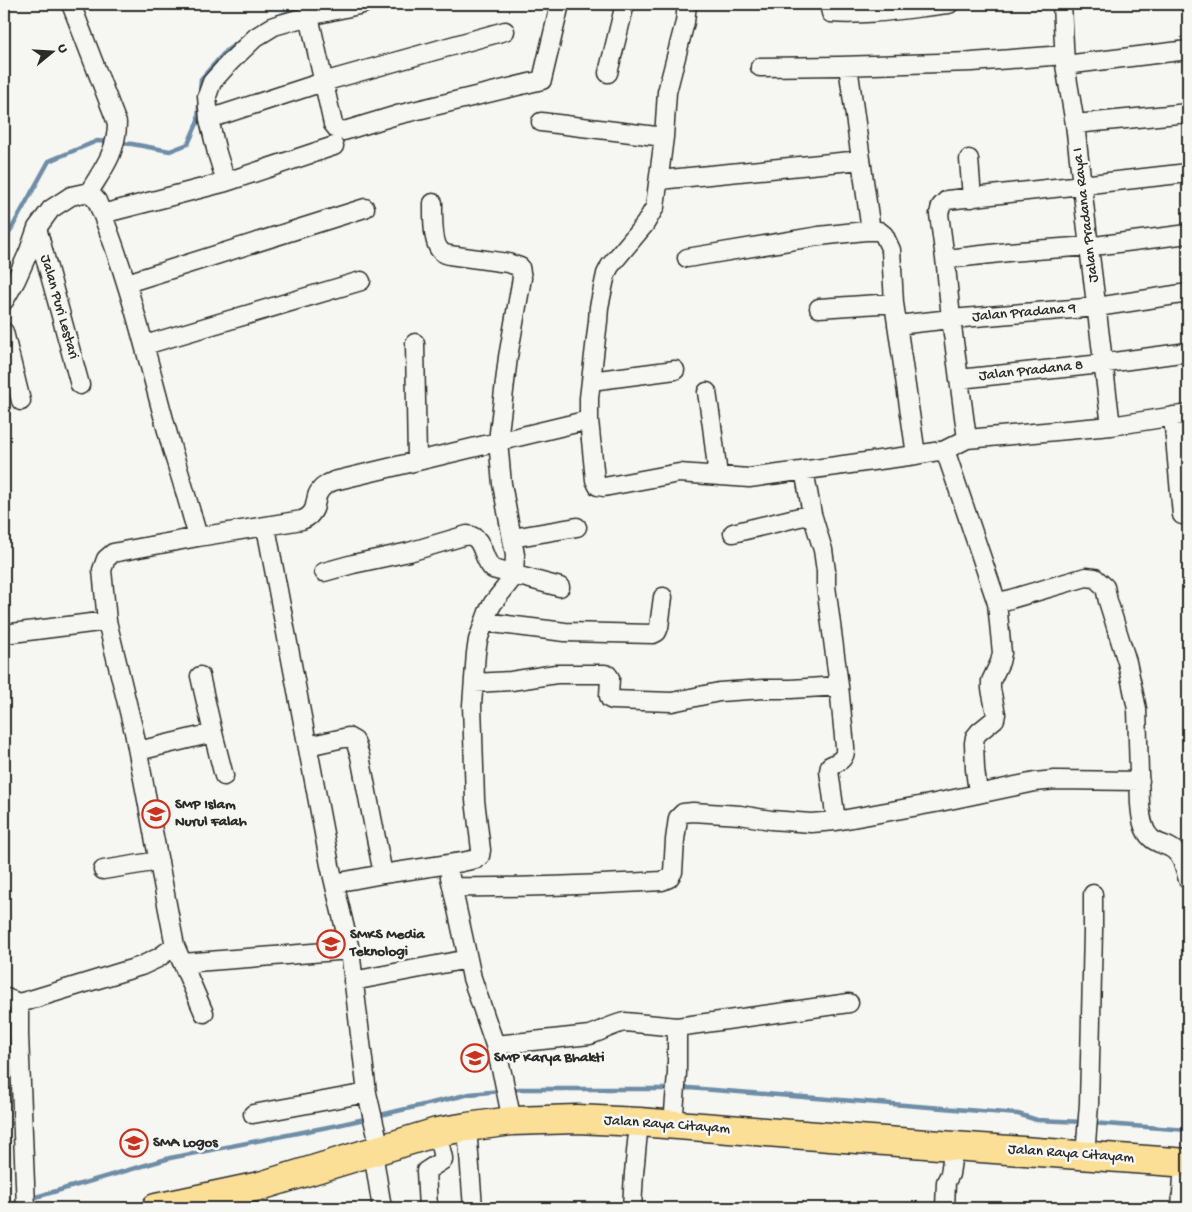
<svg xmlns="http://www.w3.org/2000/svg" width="1192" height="1212" viewBox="0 0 1192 1212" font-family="'Gochi Hand',sans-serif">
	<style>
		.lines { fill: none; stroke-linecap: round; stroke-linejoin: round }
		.stream { stroke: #6e8da6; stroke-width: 4.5 }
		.minor-casing { stroke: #2b2b2b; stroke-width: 21 }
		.primary-casing { stroke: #2b2b2b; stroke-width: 31 }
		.minor { stroke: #f6f6f2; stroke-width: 18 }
		.primary { stroke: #fbdf96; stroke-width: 28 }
		.labels { text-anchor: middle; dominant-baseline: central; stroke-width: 5; stroke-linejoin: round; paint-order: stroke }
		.street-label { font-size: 15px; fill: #2b2b2b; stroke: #f6f6f2 }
		.poi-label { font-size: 15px; font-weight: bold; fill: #2b2b2b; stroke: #f6f6f2; text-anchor: start }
	</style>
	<rect width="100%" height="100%" fill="#f6f6f2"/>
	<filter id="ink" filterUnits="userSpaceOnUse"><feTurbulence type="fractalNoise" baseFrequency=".02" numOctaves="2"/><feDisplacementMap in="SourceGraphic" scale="10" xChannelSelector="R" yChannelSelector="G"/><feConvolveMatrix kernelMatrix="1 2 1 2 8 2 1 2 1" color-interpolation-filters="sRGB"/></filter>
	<g filter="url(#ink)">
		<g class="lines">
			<path class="stream" d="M 270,19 L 305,6
				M 119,143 L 132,144 L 170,151 L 188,144 L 198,121 L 201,79 L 226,51 L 240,41
				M 4,242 L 49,161 L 97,141 L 111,142
				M 679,1089 L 689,1088 L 1018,1114 L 1037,1120 L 1084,1122
				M 509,1090 L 520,1089 L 671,1089
				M 376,1116 L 470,1094 L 501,1091
				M 1091,1123 L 1188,1130
				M 29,1199 L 170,1158 L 338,1125 L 369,1118
				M 4,1207 L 22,1201"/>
			<g class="minor-casing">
				<path id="minor" d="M 308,4 L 309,16 L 333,124 L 337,129 L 344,131 L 397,115 L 542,80 L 560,4
					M 687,4 L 685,22 L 667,92 L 664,137 L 655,207 L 645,224 L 610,266 L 606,274 L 599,307 L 598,321 L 589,398 L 589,420 L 595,480 L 598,486 L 604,487 L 679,473 L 749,478 L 916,455 L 945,450 L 967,439 L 1111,426 L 1188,414
					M 829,4 L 831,13 C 870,16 910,8 949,4
					M 1062,4 L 1065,65 L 1075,124 L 1089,247 L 1111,426
					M 1065,65 L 1188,50
					M 848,66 L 871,231
					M 760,67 L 840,66 L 972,62 L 1064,55
					M 608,73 L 625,4
					M 209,119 L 323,82 L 505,31
					M 541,122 L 664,137
					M 1075,124 L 1188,113
					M 969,159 L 972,198
					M 659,180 L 861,160
					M 226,182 L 334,146
					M 89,192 L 97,201 C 130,281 149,366 172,449 C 181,478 190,508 198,537
					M 102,214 L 226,182 L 217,153 L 209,119 L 207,96 L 212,82 L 230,62 L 256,37 L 274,26 L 309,16 L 363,4
					M 37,228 L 80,385
					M 1188,234 L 1102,245 L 1008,252 L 956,258 L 949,260 L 946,266 L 951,319 L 1097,307 L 1188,293
					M 687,258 L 819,236 L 865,231 L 879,231 L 884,235 L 891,250 L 894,303
					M 946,266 L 939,214 L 941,206 L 947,200 L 1188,173
					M 127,283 L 365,208
					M 4,301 L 16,280 L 29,251 L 37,228 L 51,209 L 71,196 L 89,192 C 103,169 117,152 117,123 L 71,4
					M 819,308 L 894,303 L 916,455
					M 897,325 L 951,319 L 967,439
					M 4,332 L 21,401
					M 415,343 L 417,461
					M 145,345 L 361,281
					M 959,379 L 1092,365 L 1188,352
					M 591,381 L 675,370
					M 707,392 L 712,426 L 718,476
					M 1173,416 L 1182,515
					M 945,450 L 997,603 L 1002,653 L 1000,662 L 991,681 L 991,689 L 996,714 L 995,719 L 979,732 L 975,737 L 974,743 L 975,769 L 978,793
					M 804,470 L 812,514 L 823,550 L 826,571 L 826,586 L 839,686 L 845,747 C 846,759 840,761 830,766 L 829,771 L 836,821
					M 266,527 L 330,865 L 350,950 L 367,1093 L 380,1149
					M 733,533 L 812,514
					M 512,538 L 577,527
					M 324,572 L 353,564 L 409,552 L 467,535 C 485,537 481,559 493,569 L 560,587
					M 997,603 L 1086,577 L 1095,578 L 1105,587 L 1108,601 L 1127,662 L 1137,709 L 1140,804 C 1141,815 1142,830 1151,838 C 1156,843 1163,844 1169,847 C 1182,853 1185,868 1188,880
					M 484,622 L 565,632 L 653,634 L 657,632 L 659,627 L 663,597
					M 4,634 L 107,621
					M 474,683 L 511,681 L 556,674 L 605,674 L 608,675 L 610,678 L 609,696 L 610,699 L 613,700 L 672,702 L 719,692 L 764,689 L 791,689 L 839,686
					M 213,733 L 224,776
					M 308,746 L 348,737 L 355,741 L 360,756 L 383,874
					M 138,751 L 213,733 L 200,676
					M 103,870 L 159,861
					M 450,877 L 468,959 L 472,978 L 495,1045 L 503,1077 L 512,1121
					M 335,883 L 383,874 L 462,862 L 476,859 L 480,856 L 481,850 L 475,800 L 473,735 L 472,705 L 476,653 L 478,640 L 488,612 L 493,603 L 512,579 L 514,574 L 515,555 L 502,484 L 498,441 L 508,357 L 522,278 L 520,267 L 508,263 L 449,255 C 448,255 443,253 442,252 C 432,245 433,215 433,203
					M 452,887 C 522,888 592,885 662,881 L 669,878 L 673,872 L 675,840 L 678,818 L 683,813 L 693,812 L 740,815 L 771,820 L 811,823 L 836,821 L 935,803 L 1035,782 L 1055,780 L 1140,781
					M 183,963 L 350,950
					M 353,981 L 468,959
					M 4,997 L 19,1003 L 30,1000 L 141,966 L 158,958 L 175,946
					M 19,1003 L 19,1035 L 26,1208
					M 204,1013 L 175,946 L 134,732 L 107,621 L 102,570 L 106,559 L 113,553 L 123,551 L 198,537 L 302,520 C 307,518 312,514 314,509 C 315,507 315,504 316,501 C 317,490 324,485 334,481 L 589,420
					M 495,1045 L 590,1035 C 602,1031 613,1024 625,1022 L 677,1027 L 849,1003
					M 253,1114 L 367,1093
					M 673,1125 L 677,1073 L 677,1027
					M 467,1127 L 473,1208
					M 373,1152 L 382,1208
					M 1085,1156 L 1089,1104 L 1093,931 L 1093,894
					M 428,1208 L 426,1171 L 443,1160 L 443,1158 L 437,1132
					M 632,1208 L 634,1173 L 639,1122
					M 945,1208 L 946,1182 L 950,1174 L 954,1146
					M 1181,1208 L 1184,1162"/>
			</g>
			<g class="primary-casing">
				<path id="primary" d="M 156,1208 L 260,1186 L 437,1132 L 467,1127 L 512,1121 L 577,1119 L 639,1122 L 830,1137 L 1188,1163"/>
			</g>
			<use href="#minor" class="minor"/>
			<use href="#primary" class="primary"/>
		</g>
	</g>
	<defs>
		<g id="school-ring" transform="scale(1.4375)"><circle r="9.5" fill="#f6f6f2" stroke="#c8321e" stroke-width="1.5"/><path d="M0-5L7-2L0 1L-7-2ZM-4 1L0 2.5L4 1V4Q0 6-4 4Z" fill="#c8321e"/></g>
	</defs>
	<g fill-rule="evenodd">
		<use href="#school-ring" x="156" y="814"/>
		<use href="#school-ring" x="331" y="944"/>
		<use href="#school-ring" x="475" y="1058"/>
		<use href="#school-ring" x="134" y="1143"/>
	</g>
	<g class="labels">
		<g class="street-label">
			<text transform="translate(1086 215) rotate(-97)">Jalan Pradana Raya I</text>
			<text transform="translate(59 307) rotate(74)">Jalan Puri Lestari</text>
			<text transform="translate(1024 313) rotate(-5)">Jalan Pradana 9</text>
			<text transform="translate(1031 371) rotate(-6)">Jalan Pradana 8</text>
			<text transform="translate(667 1125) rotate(4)">Jalan Raya Citayam</text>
			<text transform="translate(1071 1154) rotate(4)">Jalan Raya Citayam</text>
		</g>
		<g class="poi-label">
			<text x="175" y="805">SMP Islam<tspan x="175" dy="17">Nurul Falah</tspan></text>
			<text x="350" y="935">SMKS Media<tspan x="350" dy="17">Teknologi</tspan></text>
			<text x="494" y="1058">SMP Karya Bhakti</text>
			<text x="153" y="1143">SMA Logos</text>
		</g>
	</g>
	<rect width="1192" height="1212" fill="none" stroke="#f6f6f2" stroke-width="20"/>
	<rect x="10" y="10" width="1172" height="1192" fill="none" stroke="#2b2b2b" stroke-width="2" filter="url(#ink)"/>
	<g transform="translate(52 52) rotate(72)" stroke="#f6f6f2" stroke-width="4" paint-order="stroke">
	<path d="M0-4L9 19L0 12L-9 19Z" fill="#2b2b2b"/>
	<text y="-8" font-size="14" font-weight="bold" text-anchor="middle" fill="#2b2b2b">U</text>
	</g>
</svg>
